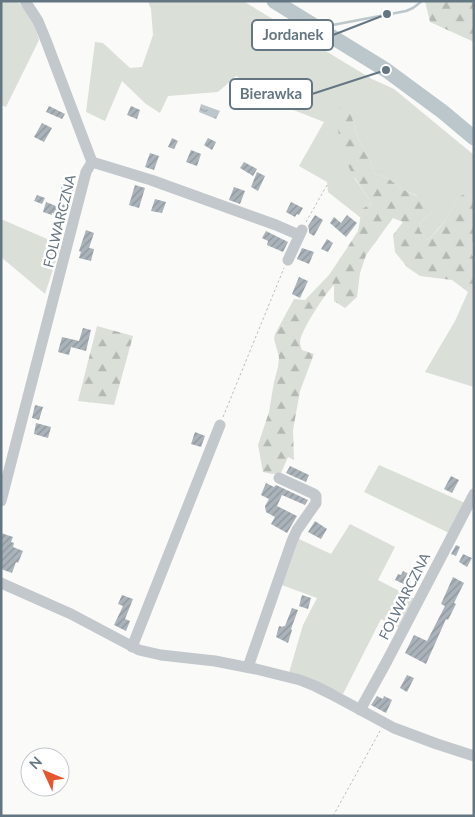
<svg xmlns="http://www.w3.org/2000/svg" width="475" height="817" viewBox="0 0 475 817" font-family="Lato,sans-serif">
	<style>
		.grass { fill: #dadfd7 }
		.forest { fill: url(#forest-firs) }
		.water { fill: url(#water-ripples) }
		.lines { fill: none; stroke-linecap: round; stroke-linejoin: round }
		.stream { stroke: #bbc7cb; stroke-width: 2.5 }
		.river { stroke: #bbc7cb; stroke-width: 15 }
		.building { fill: url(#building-hatch) }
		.path { stroke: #bbbfc2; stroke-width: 1; stroke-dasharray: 2.5 2.5; stroke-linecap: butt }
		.minor { stroke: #c3c8cc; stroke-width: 11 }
		.labels { text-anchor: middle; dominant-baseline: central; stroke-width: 5; stroke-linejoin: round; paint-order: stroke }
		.street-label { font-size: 14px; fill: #657683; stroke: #fff }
		.leader { fill: none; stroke: #657683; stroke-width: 2 }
		.callout-dot { fill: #657683; stroke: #fff; stroke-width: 2 }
		.callout { fill: #fff; stroke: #657683; stroke-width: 2 }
		.callout-label { font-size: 15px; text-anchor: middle; font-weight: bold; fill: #657683 }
	</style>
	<defs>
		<pattern id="forest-firs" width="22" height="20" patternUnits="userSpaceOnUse" patternTransform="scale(1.25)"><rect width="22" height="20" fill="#dadfd7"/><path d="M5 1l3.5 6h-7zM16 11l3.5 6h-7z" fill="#b4b9b4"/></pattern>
		<pattern id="water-ripples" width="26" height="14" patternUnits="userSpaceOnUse" patternTransform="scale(1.25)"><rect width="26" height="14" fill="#bbc7cb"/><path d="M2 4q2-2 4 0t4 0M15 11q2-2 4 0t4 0" fill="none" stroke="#9ca6aa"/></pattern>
		<pattern id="building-hatch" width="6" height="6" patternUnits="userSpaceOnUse" patternTransform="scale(1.25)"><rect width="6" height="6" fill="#aab3b9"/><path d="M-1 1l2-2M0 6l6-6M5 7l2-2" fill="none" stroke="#8e969c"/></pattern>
	</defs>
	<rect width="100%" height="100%" fill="#fafaf8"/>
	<path class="grass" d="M 1,1 L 17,1 L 32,17 L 39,40 L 6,107 L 1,105 Z
		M 148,1 L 243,1 L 372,79 L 394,89 L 474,155 L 474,199 L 468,194 L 458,197 C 449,217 443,224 428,240 L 420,231 L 419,224 L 432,212 L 416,195 L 402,189 L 389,179 L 374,173 L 369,157 L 359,140 L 349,108 L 355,179 L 372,203 L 362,209 L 361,218 L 328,192 L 327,182 L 299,166 L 324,122 L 296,111 L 303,102 L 279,87 L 283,107 L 272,102 L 236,76 L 218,92 L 168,96 L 160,113 L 146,104 L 122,81 L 105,121 L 86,112 L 95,42 L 103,43 L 130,68 L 142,67 L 153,35 L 151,9 Z
		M 1,219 L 61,245 L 45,294 L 1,257 Z
		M 468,292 L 474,292 L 474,387 L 425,372 L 455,321 Z
		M 379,465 L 465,503 L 449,533 L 364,492 Z
		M 350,524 L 395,547 L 378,580 L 415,599 L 400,628 L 381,619 L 343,694 L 310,679 L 289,673 L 303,625 L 317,598 L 279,584 L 297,538 L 331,554 Z"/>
	<path class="forest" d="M 425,1 L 474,1 L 474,42 L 430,22 Z
		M 290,81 L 308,98 L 296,111 L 283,107 L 279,87 Z
		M 341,104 L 349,108 L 359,140 L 369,157 L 374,173 L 389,179 L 402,189 L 432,203 L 432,212 L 419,224 L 420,231 L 428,240 C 442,227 450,214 458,197 L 468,193 L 474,199 L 474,239 L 472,243 L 472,256 L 474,257 L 474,292 L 468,292 L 452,280 L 420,276 L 407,267 L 395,252 L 393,235 L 403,222 L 393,218 L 366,255 L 360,273 L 357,297 L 345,308 L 334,301 L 334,285 C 326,292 300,332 300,342 C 300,345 301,347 302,350 L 314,354 L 300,391 L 293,430 L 294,460 L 288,457 L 281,473 L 272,474 L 263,472 L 258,445 L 269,412 L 274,382 L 278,367 L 279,357 L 274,339 L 275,334 L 294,299 L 305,300 L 329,275 L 347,248 L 358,231 L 362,209 L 372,203 C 349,170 331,146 341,104 Z
		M 97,326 L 133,336 L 114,405 L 78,401 Z"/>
	<path class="water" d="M 201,104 L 220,111 L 216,119 L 199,112 Z"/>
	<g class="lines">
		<path class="stream" d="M 317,28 L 406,11 L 413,8 L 422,1"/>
		<path class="river" d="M 274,1 L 386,70 L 443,112 L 474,138"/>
	</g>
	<path class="building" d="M 49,106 L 65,114 L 62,119 L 46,112 Z
		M 131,106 L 140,110 L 137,119 L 127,115 Z
		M 42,123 L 52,128 L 44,142 L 34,137 Z
		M 172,138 L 178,141 L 174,149 L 168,147 Z
		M 208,138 L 216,142 L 212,150 L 204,145 Z
		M 191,150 L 201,154 L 197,166 L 186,162 Z
		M 150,153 L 159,156 L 154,170 L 145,167 Z
		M 244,162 L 257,169 L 253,176 L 240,168 Z
		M 257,172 L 265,176 L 258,191 L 251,187 Z
		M 64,180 L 75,184 L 72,195 L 60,191 Z
		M 135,185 L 145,188 L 139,208 L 129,205 Z
		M 234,187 L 245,191 L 240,204 L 229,200 Z
		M 37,195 L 45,198 L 42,204 L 34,201 Z
		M 155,199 L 166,202 L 162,213 L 151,211 Z
		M 46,202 L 56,206 L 57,202 L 68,206 L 64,217 L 52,213 L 52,215 L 43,212 Z
		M 291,202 L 303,208 L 299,215 L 297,214 L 295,217 L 286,212 Z
		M 315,215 L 323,220 L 314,236 L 309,233 L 309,230 L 308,226 Z
		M 347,215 L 357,223 L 346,237 L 330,223 L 334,217 L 341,223 Z
		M 86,230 L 94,233 L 89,248 L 94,249 L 91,261 L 79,258 L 81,252 L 79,251 Z
		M 266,231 L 288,242 L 283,252 L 267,245 L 268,241 L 262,238 Z
		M 327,239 L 333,243 L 328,252 L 321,249 Z
		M 302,248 L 314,252 L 309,264 L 297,259 Z
		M 299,277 L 308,281 L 300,298 L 292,294 Z
		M 83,328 L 91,330 L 86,351 L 71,347 L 69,355 L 58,352 L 62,337 L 79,341 Z
		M 35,405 L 43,407 L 39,420 L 32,418 Z
		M 36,423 L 51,427 L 48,438 L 34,434 Z
		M 195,432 L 205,436 L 201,447 L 191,444 Z
		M 290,466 L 309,475 L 306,482 L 286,473 Z
		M 451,476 L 459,480 L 452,493 L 444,489 Z
		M 266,483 L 274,487 L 276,485 L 308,500 L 305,505 L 282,495 L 277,506 L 297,516 L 287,533 L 271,524 L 275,517 L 266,512 L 265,506 L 269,499 L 261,495 Z
		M 315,521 L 327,529 L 321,539 L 308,532 Z
		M 1,533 L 13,537 L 11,542 L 14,543 L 13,547 L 23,551 L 18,563 L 16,562 L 12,573 L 1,569 Z
		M 456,545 L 460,547 L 456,556 L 451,554 Z
		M 463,554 L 472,558 L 467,567 L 459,562 Z
		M 403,571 L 413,576 L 408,586 L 395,580 L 398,574 L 401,575 Z
		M 453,577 L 464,583 L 454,603 L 456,604 L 448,620 L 446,619 L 426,664 L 405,653 L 414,635 L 427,641 L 445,606 L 441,604 Z
		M 122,595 L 133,599 L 125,619 L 130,621 L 126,631 L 114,625 L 123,606 L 118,604 Z
		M 302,595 L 311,598 L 308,609 L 299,606 Z
		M 292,608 L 298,610 L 291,629 L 292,630 L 288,643 L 276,637 L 279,626 L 283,627 L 283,626 L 285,626 Z
		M 407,675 L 414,678 L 407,692 L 400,688 Z
		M 377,696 L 383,699 L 384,696 L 392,700 L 386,713 L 371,705 Z"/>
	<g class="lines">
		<path class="path" d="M 306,222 L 327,185
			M 223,417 L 284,268
			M 333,816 L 380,731"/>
		<path class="minor" d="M 25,1 L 38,21 L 45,38 L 92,162
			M 288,260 L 302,230
			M 1,501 L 86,172 L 92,162 L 151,180 L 276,225 L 299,235
			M 1,583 L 71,614 L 139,650 L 161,655 L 215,661 L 256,669 L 300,680 L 315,686 L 331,694 L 394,728 L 437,744 L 474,756
			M 132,647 L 220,425
			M 248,667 L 292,541 L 297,530 L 316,503 L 316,496 L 314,494 L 279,478
			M 360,710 L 387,661 L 474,494"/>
	</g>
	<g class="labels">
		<g class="street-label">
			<text transform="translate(59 221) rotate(-76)">FOLWARCZNA</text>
			<text transform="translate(404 596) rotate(-63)">FOLWARCZNA</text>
		</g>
	</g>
	<path class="leader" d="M387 14L333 35M386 70L312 94"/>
	<g class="callout-dot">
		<circle cx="387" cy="14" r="5"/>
		<circle cx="386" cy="70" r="5"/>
	</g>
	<g class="callout">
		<rect x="252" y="20" width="81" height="30" rx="5"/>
		<rect x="230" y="79" width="82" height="30" rx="5"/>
	</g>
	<g class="callout-label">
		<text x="293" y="40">Jordanek</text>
		<text x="271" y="99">Bierawka</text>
	</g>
	<rect width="475" height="817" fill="none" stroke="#657683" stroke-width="5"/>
	<g transform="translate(45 772) rotate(314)"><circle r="24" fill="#ffffff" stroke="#c1c8cd"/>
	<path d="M0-4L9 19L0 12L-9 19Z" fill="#e4572e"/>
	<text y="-8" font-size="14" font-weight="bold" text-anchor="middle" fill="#657683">N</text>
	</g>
</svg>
